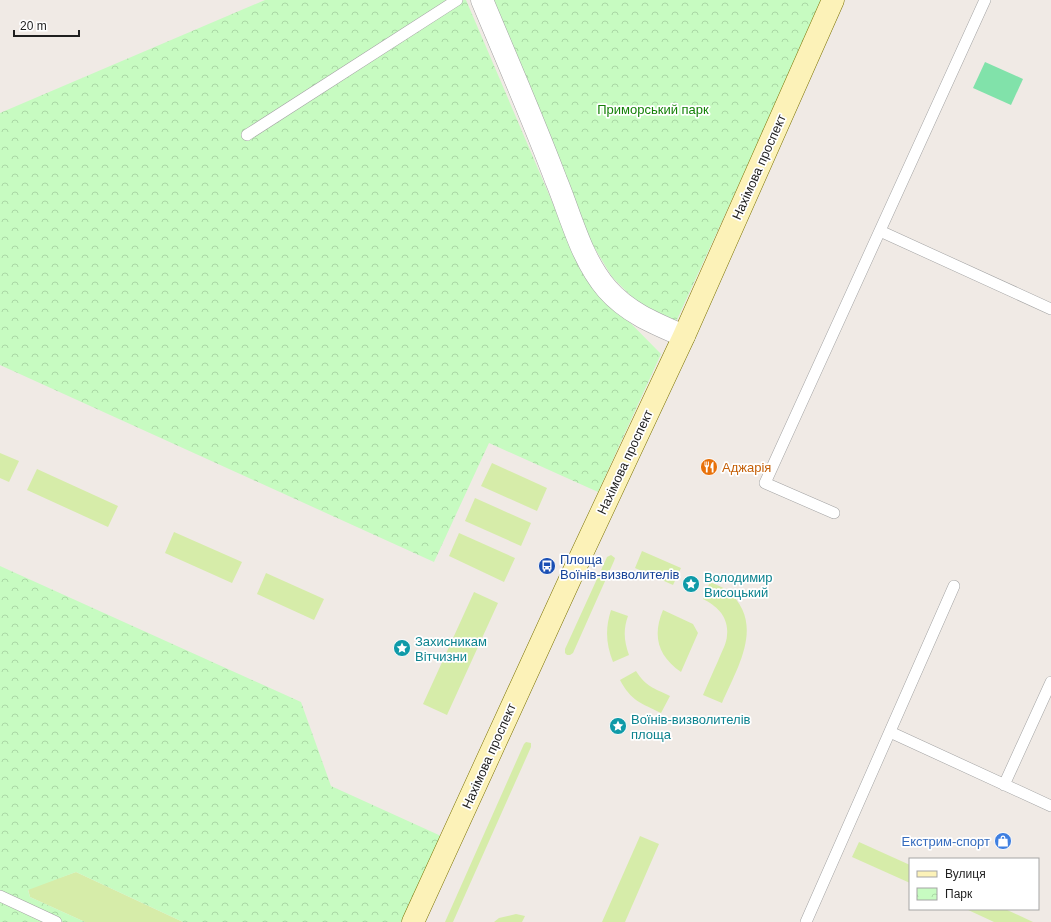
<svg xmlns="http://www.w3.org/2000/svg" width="1051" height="922" viewBox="0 0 1051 922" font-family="Helvetica,sans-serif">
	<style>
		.grass { fill: #d6eca9 }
		.park { fill: url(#park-crowns) }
		.pitch { fill: #81e2aa }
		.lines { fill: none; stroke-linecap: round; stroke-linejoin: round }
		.service-casing { stroke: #a3a3a3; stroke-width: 12 }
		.minor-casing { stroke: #a3a3a3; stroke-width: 23 }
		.secondary-casing { stroke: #7b7201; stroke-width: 23 }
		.service { stroke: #fff; stroke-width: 11 }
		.minor { stroke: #fff; stroke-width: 22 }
		.secondary { stroke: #fcf2b8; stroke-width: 22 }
		.labels { text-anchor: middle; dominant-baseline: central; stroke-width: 3.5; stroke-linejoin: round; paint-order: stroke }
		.park-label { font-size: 13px; fill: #148208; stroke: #fff }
		.street-label { font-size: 13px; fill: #1f1f1f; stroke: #fff }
		.food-label { font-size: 13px; fill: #c56008; stroke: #fff; text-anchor: start }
		.transit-label { font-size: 13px; fill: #164399; stroke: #fff; text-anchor: start }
		.culture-label { font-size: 13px; fill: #0d838f; stroke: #fff; text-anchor: start }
		.shop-label { font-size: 13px; fill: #366cbe; stroke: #fff; text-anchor: end }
	</style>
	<defs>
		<pattern id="park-crowns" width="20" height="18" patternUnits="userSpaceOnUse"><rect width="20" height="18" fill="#c7fbc1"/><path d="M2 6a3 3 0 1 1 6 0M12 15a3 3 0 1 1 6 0" fill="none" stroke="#aad7a5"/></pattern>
	</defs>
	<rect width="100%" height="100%" fill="#f0eae5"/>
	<path class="grass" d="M 0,453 L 19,461 L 9,482 L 0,478 Z
		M 492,463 L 547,488 L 537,511 L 481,486 Z
		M 37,469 L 118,506 L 108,527 L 27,490 Z
		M 475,498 L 531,523 L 521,546 L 465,521 Z
		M 174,532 L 242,562 L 232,583 L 165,553 Z
		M 459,533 L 515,558 L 504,582 L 449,556 Z
		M 642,551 L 681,568 L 673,585 L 635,568 Z
		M 611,555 L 615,558 L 614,561 L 573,653 L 570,655 L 567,655 L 565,653 L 565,649 L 607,557 Z
		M 266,573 L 324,599 L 314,620 L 257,594 Z
		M 710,582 C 716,585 723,587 727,590 C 766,623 738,666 722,703 L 703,695 C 708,683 713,672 718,661 C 721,653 727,643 727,635 C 729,617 717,606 703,599 Z
		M 474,592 L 498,603 L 447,715 L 423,704 Z
		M 611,610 L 628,616 C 623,630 624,641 629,655 L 613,662 C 606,644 605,629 611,610 Z
		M 663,610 L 693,624 L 698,633 L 681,672 C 658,656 652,636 663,610 Z
		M 636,671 C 646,687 654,688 670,696 L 661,713 C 641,703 631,701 620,680 Z
		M 526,742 L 531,743 L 531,747 L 453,922 L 445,922 L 524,744 Z
		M 640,836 L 659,844 L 625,922 L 602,922 Z
		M 859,842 L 910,865 L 910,883 L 852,857 Z
		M 76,872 L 183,922 L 85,922 L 30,897 L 28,889 Z
		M 966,909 L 1005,909 L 1033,922 L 994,922 Z
		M 516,914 L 525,916 L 522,922 L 494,922 L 499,918 Z"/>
	<path class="park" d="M 265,0 L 466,0 L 571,246 L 597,289 L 661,354 L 598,492 L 489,443 L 434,562 L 0,365 L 0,113 Z
		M 487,0 L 823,0 L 670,335 L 612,277 L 588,237 Z
		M 0,566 L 301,702 L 331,786 L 441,836 L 401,922 L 183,922 L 76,872 L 28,890 L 30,897 L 85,922 L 0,922 Z"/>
	<path class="pitch" d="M 985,62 L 1023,79 L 1011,105 L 973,88 Z"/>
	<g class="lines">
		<g class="service-casing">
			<path id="service" d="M 247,135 L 457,0
				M 880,231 L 1051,309
				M 834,513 L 765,483 L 985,0
				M 890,732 L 1051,806
				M 1004,785 L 1051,682
				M 0,896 L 56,922
				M 806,922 L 954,586"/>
		</g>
		<g class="minor-casing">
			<path id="minor" d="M 482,0 C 507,60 533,119 556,180 C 571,216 581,259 607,289 C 628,313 656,324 684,336"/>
		</g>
		<g class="secondary-casing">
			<path id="secondary" d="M 413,922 L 571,577 L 684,336 L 833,0"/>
		</g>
		<use href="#service" class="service"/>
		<use href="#minor" class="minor"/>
		<use href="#secondary" class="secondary"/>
	</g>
	<defs>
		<g id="restaurant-disc" transform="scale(0.9)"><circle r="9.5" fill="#e8710a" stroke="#fff"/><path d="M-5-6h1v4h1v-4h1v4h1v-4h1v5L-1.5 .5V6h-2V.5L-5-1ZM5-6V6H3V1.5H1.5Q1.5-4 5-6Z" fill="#fff"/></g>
		<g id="bus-disc" transform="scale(0.9)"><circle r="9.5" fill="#1a4fb4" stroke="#fff"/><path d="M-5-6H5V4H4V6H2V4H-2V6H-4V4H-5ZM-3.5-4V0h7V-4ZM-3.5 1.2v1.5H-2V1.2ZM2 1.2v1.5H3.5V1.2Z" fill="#fff"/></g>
		<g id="sight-disc" transform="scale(0.9)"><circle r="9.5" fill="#0f9aa8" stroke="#fff"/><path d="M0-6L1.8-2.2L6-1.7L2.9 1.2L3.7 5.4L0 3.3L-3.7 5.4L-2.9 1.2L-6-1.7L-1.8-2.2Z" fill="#fff"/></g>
		<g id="shop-disc" transform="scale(0.9)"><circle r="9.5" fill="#3f7fe0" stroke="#fff"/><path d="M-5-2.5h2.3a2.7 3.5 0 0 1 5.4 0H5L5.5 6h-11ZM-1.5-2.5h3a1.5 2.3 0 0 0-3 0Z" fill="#fff"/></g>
	</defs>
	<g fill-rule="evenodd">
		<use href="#restaurant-disc" x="709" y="467"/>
		<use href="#bus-disc" x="547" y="566"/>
		<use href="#sight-disc" x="691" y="584"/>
		<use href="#sight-disc" x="402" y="648"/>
		<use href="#sight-disc" x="618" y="726"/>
		<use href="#shop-disc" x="1003" y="841"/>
	</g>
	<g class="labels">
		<g class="park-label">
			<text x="653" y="109">Приморський парк</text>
		</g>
		<g class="street-label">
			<text transform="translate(759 167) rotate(-66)">Нахімова проспект</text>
			<text transform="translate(625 462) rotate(-65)">Нахімова проспект</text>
			<text transform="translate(489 756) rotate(-66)">Нахімова проспект</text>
		</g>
		<g class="food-label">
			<text x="722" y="467">Аджарія</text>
		</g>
		<g class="transit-label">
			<text x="560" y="559">Площа<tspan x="560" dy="15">Воїнів-визволителів</tspan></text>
		</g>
		<g class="culture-label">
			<text x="704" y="577">Володимир<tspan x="704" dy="15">Висоцький</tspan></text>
			<text x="415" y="641">Захисникам<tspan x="415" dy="15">Вітчизни</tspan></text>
			<text x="631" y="719">Воїнів-визволителів<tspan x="631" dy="15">площа</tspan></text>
		</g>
		<g class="shop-label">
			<text x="990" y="841">Екстрим-спорт</text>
		</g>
	</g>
	<rect x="909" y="858" width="130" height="52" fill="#ffffff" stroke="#a5a5a5"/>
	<rect x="917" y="871" width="20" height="6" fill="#fcf2b8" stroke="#a5a5a5"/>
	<text x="945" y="878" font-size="12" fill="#1f1f1f">Вулиця</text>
	<rect x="917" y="888" width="20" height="12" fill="url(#park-crowns)" stroke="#a5a5a5"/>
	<text x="945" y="898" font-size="12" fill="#1f1f1f">Парк</text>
	<path d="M14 30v6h65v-6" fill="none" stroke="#1f1f1f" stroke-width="2"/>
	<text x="20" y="30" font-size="12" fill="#1f1f1f" stroke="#ffffff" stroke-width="3" paint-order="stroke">20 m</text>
</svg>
